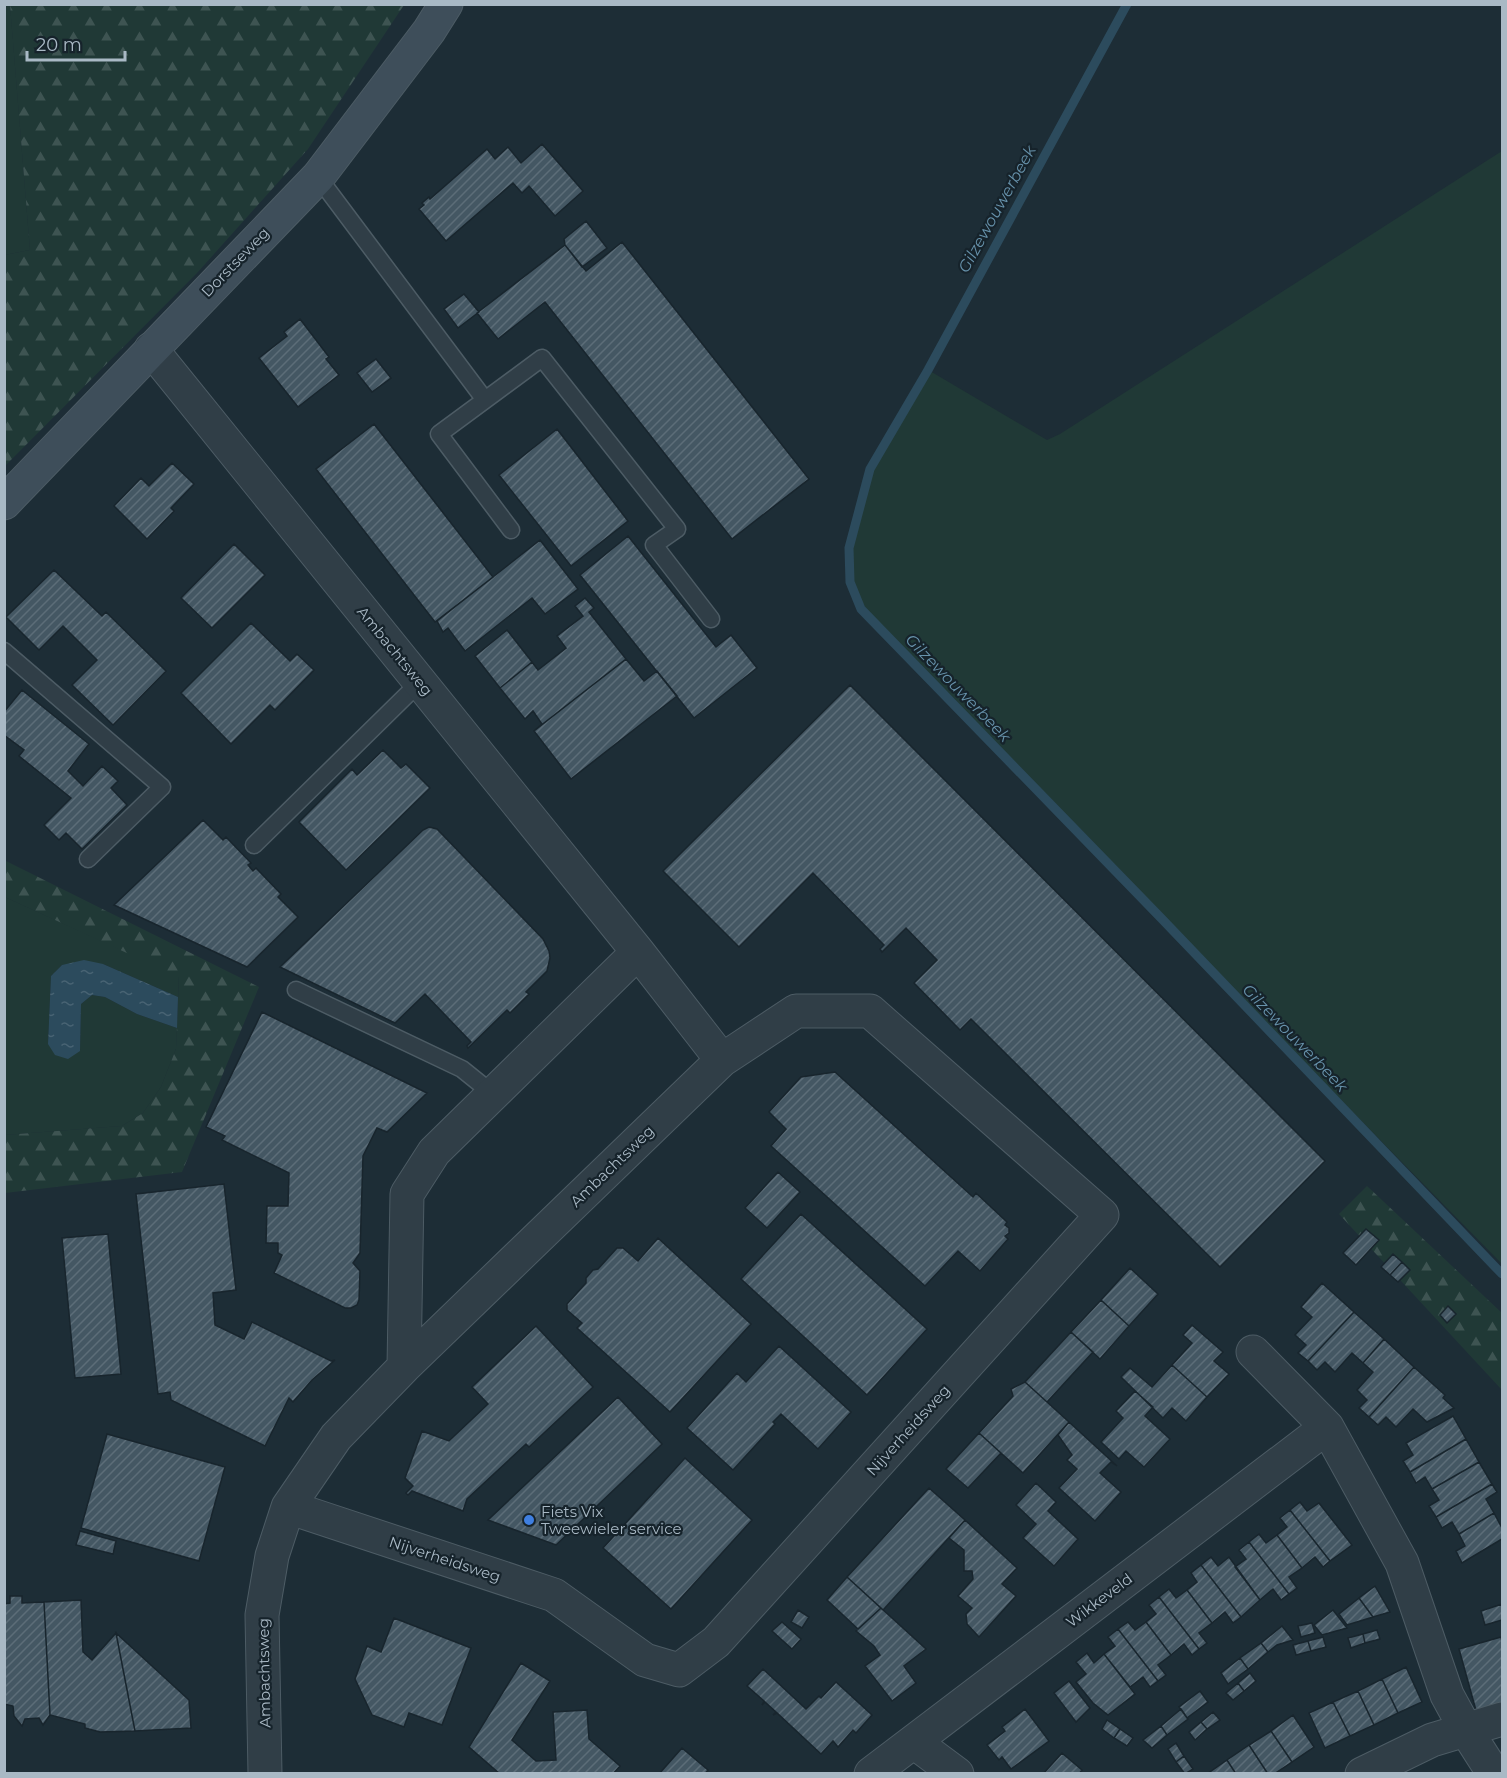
<svg xmlns="http://www.w3.org/2000/svg" width="1507" height="1778" viewBox="0 0 1507 1778" font-family="Montserrat,sans-serif">
	<style>
		.green { fill: #203936 }
		.forest { fill: url(#forest-firs) }
		.water { fill: url(#water-ripples) }
		.lines { fill: none; stroke-linecap: round; stroke-linejoin: round }
		.stream { stroke: #2c4b5d; stroke-width: 9 }
		.building { fill: url(#building-hatch); stroke: #18252d; stroke-width: 1.5 }
		.lane-casing { stroke: #4d5c65; stroke-width: 19 }
		.street-casing { stroke: #4d5c65; stroke-width: 35 }
		.secondary-casing { stroke: #4d5c65; stroke-width: 35 }
		.lane { stroke: #303e47; stroke-width: 16 }
		.street { stroke: #303e47; stroke-width: 33 }
		.secondary { stroke: #3e4e5a; stroke-width: 33 }
		.shop-dot { fill: #3f7fe0; stroke: #16232b; stroke-width: 2 }
		.labels { text-anchor: middle; dominant-baseline: central; stroke-width: 4.5; stroke-linejoin: round; paint-order: stroke }
		.street-label { font-size: 15px; fill: #a9b9c5; stroke: #16232b }
		.poi-label { font-size: 15px; fill: #a9b9c5; stroke: #16232b; text-anchor: start }
		.water-label { font-size: 16px; font-style: italic; fill: #6792ab; stroke: #16232b }
	</style>
	<defs>
		<pattern id="forest-firs" width="22" height="20" patternUnits="userSpaceOnUse" patternTransform="scale(1.5)"><rect width="22" height="20" fill="#203936"/><path d="M5 1l3.5 6h-7zM16 11l3.5 6h-7z" fill="#3e5452"/></pattern>
		<pattern id="water-ripples" width="26" height="14" patternUnits="userSpaceOnUse" patternTransform="scale(1.5)"><rect width="26" height="14" fill="#2c4b5d"/><path d="M2 4q2-2 4 0t4 0M15 11q2-2 4 0t4 0" fill="none" stroke="#486373"/></pattern>
		<pattern id="building-hatch" width="6" height="6" patternUnits="userSpaceOnUse" patternTransform="scale(1.5)"><rect width="6" height="6" fill="#445763"/><path d="M-1 1l2-2M0 6l6-6M5 7l2-2" fill="none" stroke="#5c6d78"/></pattern>
	</defs>
	<rect width="100%" height="100%" fill="#1d2d36"/>
	<path class="green" d="M 10,4 L 30,250 L 5,255 L 4,5 Z
		M 1502,151 L 1502,1264 L 911,663 L 864,606 L 853,580 L 852,549 L 863,478 L 875,466 L 930,371 L 1047,440 L 1060,434 Z
		M 5,897 L 179,976 L 178,997 L 103,964 L 62,965 L 51,976 L 48,1044 L 80,1051 L 81,1004 L 92,995 L 105,997 L 137,1014 L 177,1028 L 176,1049 L 161,1087 L 143,1113 L 122,1126 L 5,1135 Z"/>
	<path class="forest" d="M 10,5 L 404,5 L 308,149 L 197,273 L 5,466 L 5,255 L 30,250 Z
		M 4,860 L 259,987 L 182,1172 L 5,1193 L 5,1135 L 122,1126 L 143,1113 L 161,1087 L 176,1049 L 179,977 L 5,897 Z
		M 1367,1186 L 1502,1313 L 1502,1390 L 1339,1214 Z"/>
	<path class="water" d="M 84,960 L 103,964 L 178,997 L 177,1028 L 137,1014 L 105,997 L 92,995 L 81,1004 L 80,1051 L 68,1059 L 55,1055 L 48,1044 L 51,976 L 62,965 Z"/>
	<g class="lines">
		<path class="stream" d="M 1127,4 L 928,370 L 870,469 L 849,548 L 850,582 L 861,609 L 1161,918 L 1502,1274"/>
	</g>
	<path class="building" d="M 542,144 L 583,191 L 555,216 L 529,186 L 522,193 L 513,183 L 446,241 L 419,209 L 424,205 L 422,203 L 429,197 L 430,199 L 487,149 L 495,159 L 508,147 L 521,163 Z
		M 586,221 L 607,248 L 582,267 L 565,245 L 564,239 Z
		M 622,242 L 809,479 L 732,539 L 545,302 L 498,339 L 477,313 L 565,245 L 586,271 Z
		M 464,294 L 479,312 L 458,328 L 444,309 Z
		M 300,319 L 329,357 L 326,359 L 339,375 L 298,407 L 259,358 L 287,336 L 284,332 Z
		M 376,359 L 391,378 L 372,392 L 357,373 Z
		M 374,424 L 493,577 L 435,622 L 316,469 Z
		M 557,429 L 628,521 L 571,566 L 499,475 Z
		M 172,463 L 194,484 L 171,508 L 174,511 L 147,539 L 114,506 L 141,478 L 149,486 Z
		M 628,536 L 716,647 L 731,635 L 757,668 L 694,718 L 580,575 Z
		M 540,540 L 578,589 L 545,614 L 532,598 L 465,651 L 448,628 L 443,632 L 437,621 Z
		M 234,544 L 265,575 L 212,628 L 181,598 Z
		M 54,570 L 102,616 L 106,612 L 166,671 L 113,725 L 72,685 L 97,660 L 63,626 L 39,650 L 6,617 Z
		M 585,598 L 594,608 L 589,612 L 626,659 L 535,730 L 542,724 L 533,711 L 525,719 L 500,688 L 532,662 L 538,670 L 566,648 L 557,636 L 583,616 L 575,606 Z
		M 251,623 L 290,661 L 297,654 L 314,670 L 275,710 L 270,705 L 231,744 L 181,693 Z
		M 507,630 L 532,662 L 500,688 L 475,656 Z
		M 626,659 L 644,681 L 657,671 L 677,696 L 571,779 L 534,731 Z
		M 850,685 L 1325,1161 L 1220,1267 L 971,1019 L 960,1030 L 914,983 L 937,960 L 906,928 L 882,952 L 880,949 L 884,945 L 813,873 L 739,947 L 663,871 Z
		M 22,690 L 89,744 L 68,771 L 83,786 L 102,766 L 118,781 L 111,788 L 127,805 L 82,849 L 66,833 L 59,840 L 44,825 L 71,798 L 19,756 L 24,750 L 4,735 L 4,712 Z
		M 383,750 L 401,768 L 406,764 L 430,788 L 346,870 L 299,822 L 352,769 L 357,775 Z
		M 203,820 L 223,840 L 226,837 L 251,863 L 248,865 L 253,871 L 256,868 L 281,894 L 278,897 L 298,917 L 247,967 L 114,905 Z
		M 429,827 L 437,829 L 543,939 L 549,951 L 550,958 L 547,971 L 526,992 L 529,994 L 510,1013 L 507,1010 L 468,1048 L 467,1046 L 471,1042 L 425,994 L 395,1023 L 280,967 L 423,830 Z
		M 262,1012 L 427,1093 L 387,1132 L 377,1128 L 363,1156 L 360,1253 L 353,1263 L 360,1271 L 359,1300 L 357,1305 L 351,1308 L 345,1308 L 274,1273 L 282,1255 L 278,1253 L 278,1243 L 266,1243 L 267,1206 L 288,1206 L 289,1173 L 222,1140 L 225,1136 L 206,1127 Z
		M 835,1072 L 973,1197 L 976,1193 L 1007,1222 L 1005,1225 L 1009,1228 L 1009,1233 L 1005,1236 L 1008,1239 L 980,1271 L 958,1251 L 925,1286 L 771,1146 L 786,1129 L 769,1112 L 801,1077 Z
		M 778,1172 L 800,1192 L 767,1228 L 745,1208 Z
		M 224,1184 L 236,1290 L 213,1293 L 215,1325 L 244,1339 L 252,1322 L 331,1361 L 335,1360 L 312,1380 L 293,1402 L 289,1398 L 265,1446 L 171,1400 L 170,1392 L 158,1394 L 136,1194 Z
		M 801,1214 L 927,1329 L 867,1395 L 741,1279 Z
		M 1366,1229 L 1379,1240 L 1356,1265 L 1343,1253 Z
		M 108,1234 L 121,1374 L 75,1378 L 62,1238 Z
		M 658,1238 L 751,1324 L 670,1412 L 577,1328 L 582,1323 L 567,1310 L 567,1304 L 586,1283 L 586,1278 L 593,1270 L 598,1269 L 617,1248 L 623,1248 L 638,1261 Z
		M 1393,1254 L 1402,1262 L 1390,1275 L 1381,1267 Z
		M 1402,1262 L 1410,1270 L 1398,1282 L 1390,1275 Z
		M 1130,1268 L 1158,1294 L 1129,1326 L 1101,1300 Z
		M 1322,1283 L 1354,1312 L 1308,1361 L 1298,1353 L 1306,1345 L 1295,1335 L 1312,1317 L 1301,1307 Z
		M 1101,1300 L 1129,1326 L 1100,1359 L 1071,1332 Z
		M 1448,1306 L 1456,1314 L 1447,1323 L 1440,1315 Z
		M 1354,1312 L 1384,1339 L 1363,1363 L 1352,1353 L 1335,1372 L 1325,1362 L 1317,1370 L 1308,1361 Z
		M 1192,1325 L 1223,1352 L 1214,1361 L 1229,1374 L 1207,1397 L 1172,1365 L 1192,1343 L 1183,1335 Z
		M 536,1326 L 593,1387 L 529,1447 L 526,1444 L 467,1499 L 463,1511 L 412,1491 L 408,1495 L 406,1493 L 413,1486 L 405,1478 L 422,1431 L 449,1441 L 488,1404 L 472,1387 Z
		M 1071,1332 L 1093,1352 L 1047,1402 L 1025,1382 Z
		M 1384,1339 L 1414,1367 L 1369,1417 L 1359,1408 L 1367,1400 L 1357,1390 L 1373,1372 L 1363,1363 Z
		M 779,1346 L 851,1412 L 818,1449 L 781,1414 L 773,1422 L 775,1424 L 733,1470 L 687,1428 L 737,1373 L 746,1382 Z
		M 1172,1365 L 1207,1397 L 1186,1421 L 1172,1408 L 1163,1418 L 1121,1377 L 1130,1368 L 1152,1387 Z
		M 1414,1367 L 1445,1395 L 1443,1398 L 1454,1408 L 1427,1422 L 1413,1409 L 1396,1427 L 1386,1417 L 1378,1425 L 1369,1417 Z
		M 1025,1382 L 1069,1422 L 1023,1473 L 979,1433 L 1013,1396 L 1011,1389 Z
		M 1135,1391 L 1153,1407 L 1145,1416 L 1170,1439 L 1144,1467 L 1126,1451 L 1119,1459 L 1101,1442 L 1123,1418 L 1116,1411 Z
		M 618,1397 L 662,1444 L 556,1545 L 488,1520 Z
		M 1453,1416 L 1466,1439 L 1410,1472 L 1403,1461 L 1413,1455 L 1406,1443 Z
		M 1069,1422 L 1117,1466 L 1111,1462 L 1100,1473 L 1121,1492 L 1095,1521 L 1059,1488 L 1077,1469 L 1067,1460 L 1072,1455 L 1058,1435 Z
		M 979,1433 L 1001,1453 L 968,1488 L 946,1469 Z
		M 107,1434 L 225,1467 L 199,1561 L 81,1528 Z
		M 1466,1439 L 1479,1462 L 1432,1489 L 1425,1477 L 1416,1483 L 1410,1472 Z
		M 685,1458 L 752,1520 L 671,1609 L 603,1548 Z
		M 1479,1462 L 1492,1484 L 1436,1517 L 1429,1506 L 1439,1500 L 1432,1489 Z
		M 1036,1483 L 1056,1502 L 1048,1511 L 1078,1539 L 1054,1566 L 1023,1538 L 1036,1524 L 1016,1505 Z
		M 1492,1484 L 1497,1492 L 1486,1499 L 1494,1513 L 1459,1534 L 1452,1522 L 1442,1528 L 1436,1517 Z
		M 929,1488 L 965,1520 L 883,1610 L 847,1577 Z
		M 1300,1502 L 1307,1511 L 1319,1503 L 1352,1545 L 1330,1561 L 1290,1510 Z
		M 1290,1510 L 1330,1561 L 1323,1567 L 1315,1557 L 1302,1568 L 1277,1535 L 1287,1527 L 1280,1518 Z
		M 1494,1513 L 1502,1528 L 1502,1539 L 1462,1563 L 1456,1551 L 1465,1546 L 1459,1534 Z
		M 965,1520 L 1017,1568 L 1002,1584 L 1016,1596 L 979,1637 L 967,1624 L 966,1614 L 972,1608 L 958,1596 L 973,1579 L 972,1571 L 964,1571 L 964,1550 L 949,1538 Z
		M 80,1531 L 116,1541 L 113,1554 L 76,1545 Z
		M 1259,1534 L 1266,1543 L 1277,1535 L 1302,1568 L 1289,1577 L 1297,1588 L 1289,1594 L 1249,1542 Z
		M 1249,1542 L 1289,1594 L 1281,1600 L 1273,1589 L 1260,1600 L 1235,1567 L 1246,1559 L 1239,1550 Z
		M 1211,1557 L 1218,1566 L 1229,1557 L 1260,1600 L 1241,1617 L 1201,1565 Z
		M 1201,1565 L 1241,1617 L 1233,1623 L 1225,1612 L 1212,1623 L 1187,1590 L 1197,1582 L 1191,1573 Z
		M 847,1577 L 881,1608 L 858,1629 L 827,1600 Z
		M 1375,1586 L 1390,1612 L 1373,1617 L 1359,1598 Z
		M 1169,1589 L 1176,1598 L 1187,1590 L 1212,1623 L 1199,1633 L 1207,1643 L 1199,1649 L 1159,1597 Z
		M 10,1596 L 22,1596 L 22,1603 L 44,1602 L 50,1715 L 43,1725 L 39,1718 L 25,1719 L 22,1726 L 14,1716 L 13,1706 L 4,1704 L 4,1604 L 10,1603 Z
		M 1159,1597 L 1199,1649 L 1192,1655 L 1184,1644 L 1171,1655 L 1146,1622 L 1156,1614 L 1149,1605 Z
		M 1359,1598 L 1373,1617 L 1347,1625 L 1339,1614 Z
		M 81,1600 L 83,1652 L 92,1660 L 116,1633 L 135,1731 L 100,1732 L 85,1728 L 85,1724 L 50,1715 L 44,1602 Z
		M 1502,1604 L 1502,1620 L 1485,1625 L 1481,1611 Z
		M 881,1608 L 926,1649 L 904,1666 L 916,1683 L 892,1701 L 865,1666 L 880,1655 L 874,1646 L 856,1631 Z
		M 798,1610 L 809,1617 L 802,1628 L 791,1622 Z
		M 1333,1610 L 1347,1628 L 1322,1635 L 1314,1625 Z
		M 394,1618 L 471,1648 L 442,1725 L 409,1713 L 404,1727 L 372,1715 L 355,1679 L 367,1646 L 381,1652 Z
		M 782,1622 L 801,1639 L 792,1649 L 772,1631 Z
		M 1128,1622 L 1135,1630 L 1146,1622 L 1171,1655 L 1158,1665 L 1166,1675 L 1158,1681 L 1118,1629 Z
		M 1312,1623 L 1315,1633 L 1301,1637 L 1298,1626 Z
		M 1282,1626 L 1293,1640 L 1277,1645 L 1268,1652 L 1261,1643 Z
		M 1118,1629 L 1158,1681 L 1150,1687 L 1143,1677 L 1130,1687 L 1104,1654 L 1115,1646 L 1108,1637 Z
		M 1377,1630 L 1380,1639 L 1365,1643 L 1363,1634 Z
		M 116,1633 L 189,1700 L 191,1728 L 135,1731 Z
		M 1363,1634 L 1365,1643 L 1351,1648 L 1348,1638 Z
		M 1323,1637 L 1326,1647 L 1311,1651 L 1308,1641 Z
		M 1501,1637 L 1502,1643 L 1502,1707 L 1477,1714 L 1459,1649 Z
		M 1308,1641 L 1311,1651 L 1296,1655 L 1293,1645 Z
		M 1261,1643 L 1268,1652 L 1248,1669 L 1240,1658 Z
		M 1087,1653 L 1094,1663 L 1104,1654 L 1135,1694 L 1108,1715 L 1093,1703 L 1076,1682 L 1086,1674 L 1076,1662 Z
		M 1240,1658 L 1248,1669 L 1228,1684 L 1221,1673 Z
		M 521,1663 L 550,1681 L 512,1740 L 536,1761 L 556,1760 L 553,1712 L 587,1710 L 589,1739 L 620,1766 L 613,1774 L 500,1774 L 469,1747 Z
		M 1406,1667 L 1422,1702 L 1398,1713 L 1382,1679 Z
		M 763,1669 L 806,1709 L 819,1696 L 821,1698 L 836,1682 L 872,1715 L 856,1733 L 853,1730 L 838,1747 L 833,1741 L 821,1754 L 777,1713 L 773,1715 L 776,1712 L 765,1702 L 762,1705 L 764,1701 L 747,1686 Z
		M 1250,1673 L 1256,1681 L 1244,1691 L 1238,1683 Z
		M 1382,1679 L 1398,1713 L 1374,1725 L 1358,1691 Z
		M 1069,1681 L 1090,1708 L 1076,1722 L 1054,1693 Z
		M 1238,1683 L 1244,1691 L 1233,1700 L 1226,1693 Z
		M 1200,1691 L 1208,1702 L 1187,1718 L 1179,1707 Z
		M 1358,1691 L 1374,1725 L 1350,1736 L 1333,1702 Z
		M 1333,1702 L 1350,1736 L 1325,1748 L 1309,1713 Z
		M 1025,1709 L 1049,1741 L 1011,1769 L 1002,1757 L 999,1760 L 987,1745 L 1005,1731 L 1002,1727 Z
		M 1181,1709 L 1188,1719 L 1167,1735 L 1161,1726 Z
		M 1213,1712 L 1220,1720 L 1207,1729 L 1201,1722 Z
		M 1293,1715 L 1314,1747 L 1292,1762 L 1271,1731 Z
		M 1107,1720 L 1120,1729 L 1114,1738 L 1102,1729 Z
		M 1201,1722 L 1207,1729 L 1195,1740 L 1189,1732 Z
		M 1161,1726 L 1167,1735 L 1152,1748 L 1143,1740 Z
		M 1120,1729 L 1133,1738 L 1127,1746 L 1114,1738 Z
		M 1271,1731 L 1292,1762 L 1274,1774 L 1268,1774 L 1249,1745 Z
		M 1176,1743 L 1184,1756 L 1176,1762 L 1168,1749 Z
		M 1249,1745 L 1268,1774 L 1236,1774 L 1227,1760 Z
		M 682,1748 L 708,1770 L 705,1774 L 659,1774 Z
		M 1062,1753 L 1082,1770 L 1079,1774 L 1043,1774 Z
		M 1184,1756 L 1193,1769 L 1185,1774 L 1176,1762 Z
		M 1227,1760 L 1236,1774 L 1207,1774 Z"/>
	<g class="lines">
		<g class="lane-casing">
			<path id="lane" d="M 318,177 L 485,400
				M 511,530 L 439,434 L 542,358 L 677,529 L 654,545 L 711,619
				M 4,651 L 162,787 L 88,859
				M 254,845 L 420,682
				M 296,990 L 462,1069 L 493,1094"/>
		</g>
		<g class="street-casing">
			<path id="street" d="M 151,349 L 638,952 L 722,1060 L 404,1367 L 336,1437 L 288,1507 L 272,1556 L 262,1615 L 265,1774
				M 1253,1352 L 1327,1427 L 1402,1563 L 1447,1695 L 1466,1730 L 1494,1774
				M 404,1367 L 407,1194 L 434,1152 L 638,952
				M 288,1507 L 554,1595 L 645,1660 L 679,1670 L 716,1642 L 1102,1215 L 870,1011 L 796,1011 L 722,1060
				M 914,1742 L 957,1774
				M 871,1774 L 1327,1427
				M 1362,1774 L 1432,1740 L 1502,1719"/>
		</g>
		<g class="secondary-casing">
			<path id="secondary" d="M 4,503 L 318,177 L 429,31 L 446,4"/>
		</g>
		<use href="#lane" class="lane"/>
		<use href="#street" class="street"/>
		<use href="#secondary" class="secondary"/>
	</g>
	<circle class="shop-dot" cx="529" cy="1520" r="6"/>
	<g class="labels">
		<g class="street-label">
			<text transform="translate(235 262) rotate(-46)">Dorstseweg</text>
			<text transform="translate(395 651) rotate(51)">Ambachtsweg</text>
			<text transform="translate(612 1166) rotate(-44)">Ambachtsweg</text>
			<text transform="translate(908 1430) rotate(-48)">Nijverheidsweg</text>
			<text transform="translate(445 1559) rotate(18)">Nijverheidsweg</text>
			<text transform="translate(1099 1600) rotate(-37)">Wikkeveld</text>
			<text transform="translate(264 1673) rotate(-91)">Ambachtsweg</text>
		</g>
		<g class="poi-label">
			<text x="541" y="1511">Fiets Vix<tspan x="541" dy="17">Tweewieler service</tspan></text>
		</g>
		<g class="water-label">
			<text transform="translate(997 209) rotate(-61)">Gilzewouwerbeek</text>
			<text transform="translate(958 688) rotate(46)">Gilzewouwerbeek</text>
			<text transform="translate(1295 1038) rotate(46)">Gilzewouwerbeek</text>
		</g>
	</g>
	<rect width="1507" height="1778" fill="none" stroke="#a9b9c5" stroke-width="12"/>
	<path d="M27 51v9h98v-9" fill="none" stroke="#a9b9c5" stroke-width="3"/>
	<text x="36" y="51" font-size="18" fill="#a9b9c5" stroke="#16232b" stroke-width="4.5" paint-order="stroke">20 m</text>
</svg>
